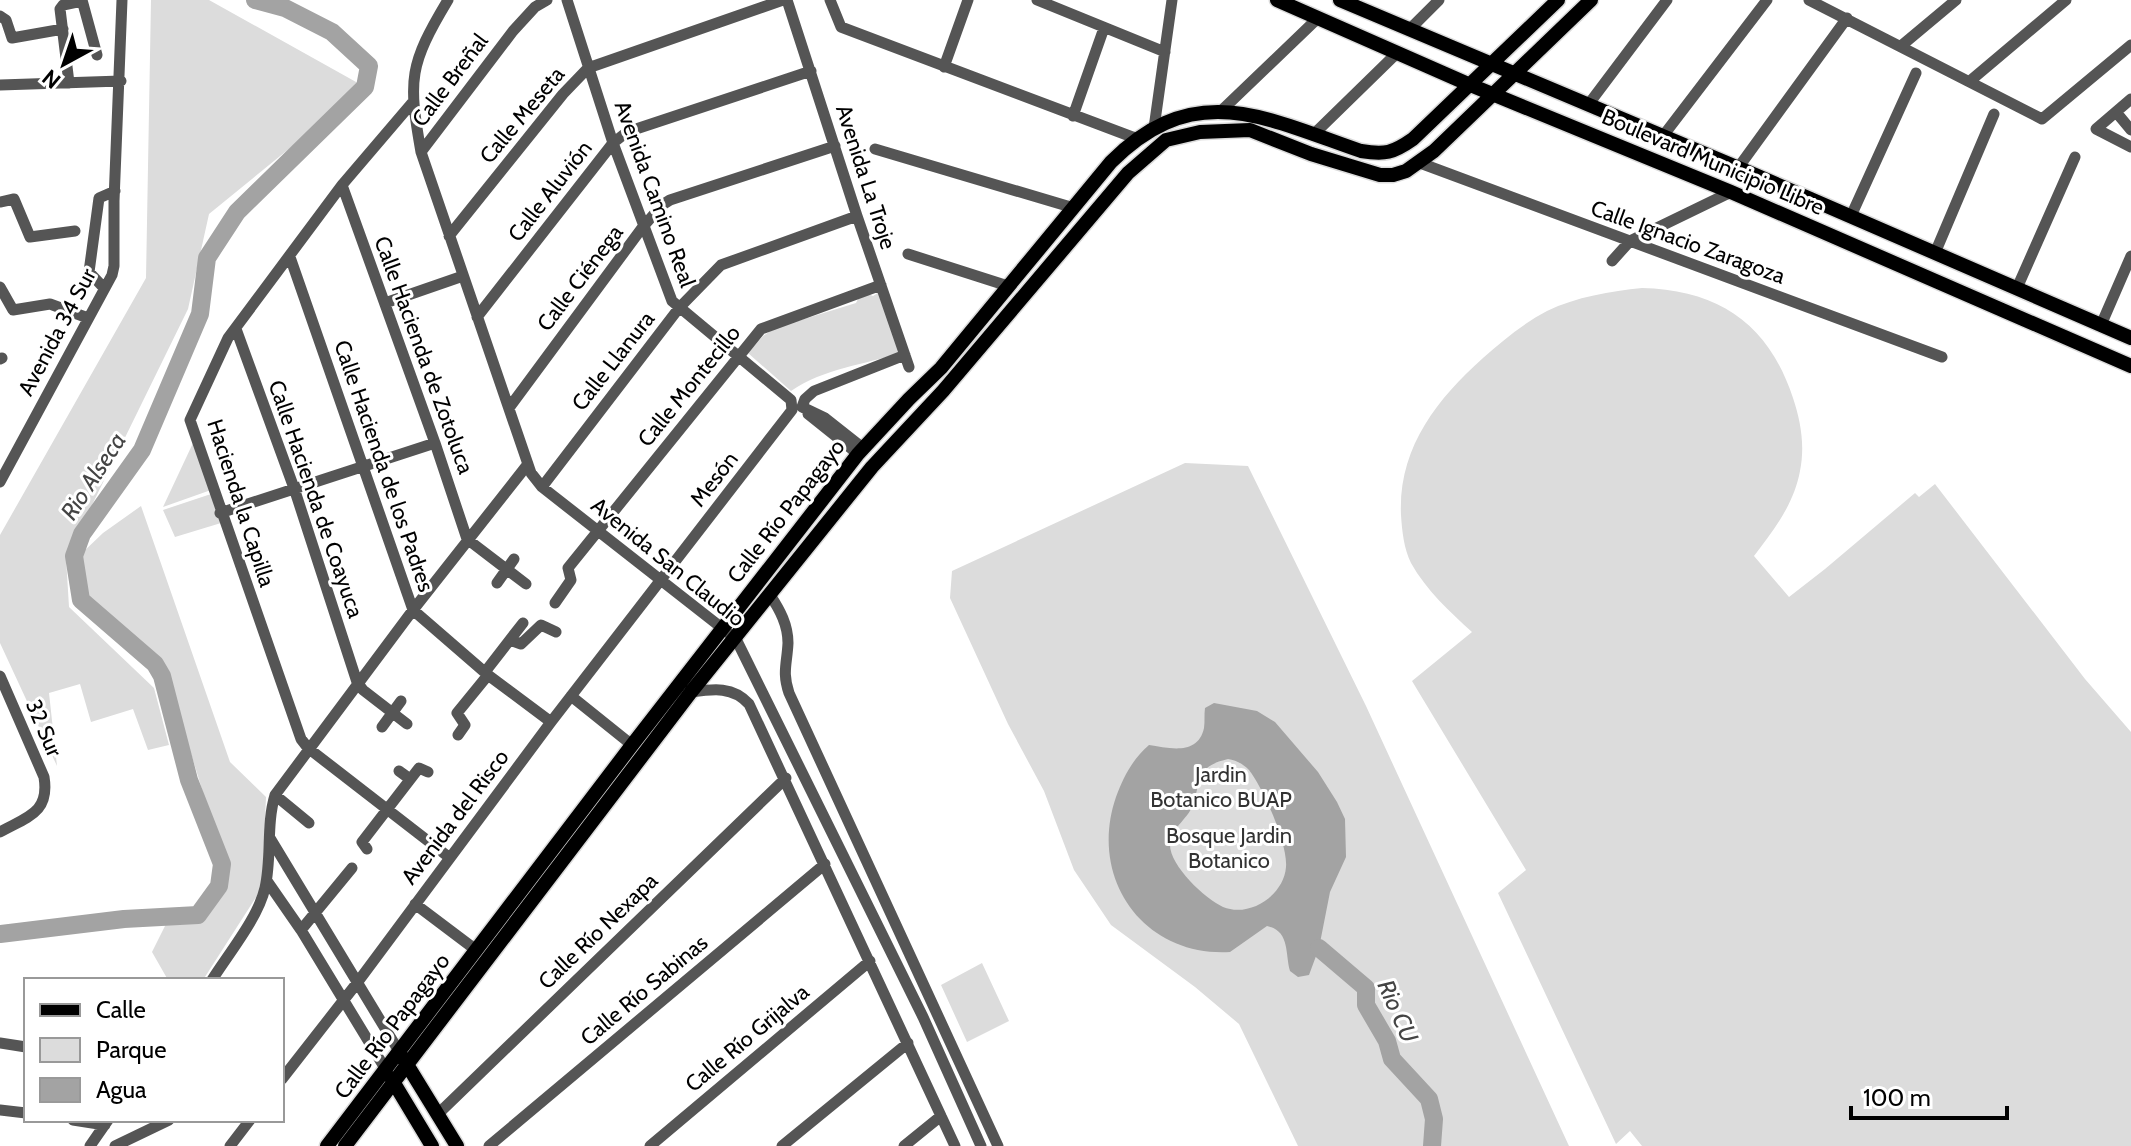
<svg xmlns="http://www.w3.org/2000/svg" width="2131" height="1146" viewBox="0 0 2131 1146" font-family="Cabin,sans-serif">
	<style>
		.green { fill: #dcdcdc }
		.water { fill: #a3a3a3; fill-rule: evenodd }
		.lines { fill: none; stroke-linecap: round; stroke-linejoin: round }
		.river { stroke: #a3a3a3; stroke-width: 18 }
		.major-casing { stroke: #dbdbdb; stroke-width: 17 }
		.minor { stroke: #555; stroke-width: 11 }
		.major { stroke: #000; stroke-width: 14 }
		.labels { text-anchor: middle; dominant-baseline: central; stroke-width: 6; stroke-linejoin: round; paint-order: stroke }
		.street-label { font-size: 22px; fill: #000; stroke: #fff }
		.park-label { font-size: 22px; fill: #333; stroke: #fff }
		.water-label { font-size: 24px; font-style: italic; fill: #444; stroke: #fff }
	</style>
	<rect width="100%" height="100%" fill="#fff"/>
	<path class="green" d="M 151,0 L 209,0 L 365,87 L 209,214 L 188,309 L 66,558 L 69,607 L 154,688 L 169,745 L 148,750 L 133,709 L 91,722 L 80,684 L 49,693 L 57,766 L 0,643 L 0,535 L 146,278 Z
		M 1642,288 C 1720,290 1769,325 1793,398 C 1801,422 1805,446 1800,471 C 1794,504 1774,530 1754,556 L 1789,597 L 1825,569 L 1915,493 L 1919,497 L 1935,484 L 2085,679 L 2131,732 L 2131,1146 L 1642,1146 L 1630,1131 L 1616,1144 L 1498,893 L 1526,870 L 1412,681 L 1472,632 C 1450,612 1426,590 1411,563 C 1404,549 1402,531 1401,515 C 1398,449 1436,400 1483,358 C 1502,341 1524,323 1547,311 C 1576,297 1611,291 1642,288 Z
		M 881,291 L 903,352 C 865,365 824,368 791,391 L 748,353 L 763,336 L 775,328 L 856,303 L 858,299 L 868,294 L 873,296 Z
		M 193,443 L 211,490 L 163,507 Z
		M 1185,463 L 1248,466 L 1366,706 L 1569,1146 L 1298,1146 L 1239,1024 L 1195,987 L 1111,925 L 1074,870 L 1044,791 L 1008,724 L 950,598 L 952,571 Z
		M 211,494 L 221,523 L 175,537 L 163,510 Z
		M 141,506 L 230,762 L 266,797 L 262,888 L 203,980 L 168,980 L 152,952 L 166,924 L 198,921 L 228,874 L 166,672 L 85,593 L 81,554 L 103,533 Z
		M 982,963 L 1009,1021 L 967,1042 L 941,985 Z"/>
	<path class="water" d="M 1214,703 L 1257,711 L 1275,722 L 1318,772 L 1337,802 L 1345,819 L 1346,857 L 1330,892 L 1319,948 L 1309,975 L 1298,977 L 1290,971 C 1285,953 1290,931 1267,926 L 1230,952 C 1143,957 1088,878 1116,797 C 1124,776 1132,760 1149,745 C 1169,748 1198,756 1204,728 C 1205,721 1204,715 1205,708 ZM 1228,759 C 1236,760 1243,764 1249,770 C 1263,788 1288,844 1286,867 C 1284,895 1250,918 1223,907 C 1205,899 1169,865 1170,844 C 1171,827 1190,818 1194,802 C 1201,777 1198,766 1228,759 Z"/>
	<g class="lines">
		<path class="river" d="M 0,934 L 124,919 L 198,915 L 219,886 L 222,864 L 189,780 L 162,676 L 155,664 L 81,600 L 74,556 L 82,534 L 142,450 L 200,314 L 207,258 L 237,212 L 365,87 L 369,66 L 332,32 L 285,8 L 255,0
			M 1319,948 L 1366,988 L 1366,1005 L 1387,1041 L 1392,1059 L 1429,1099 L 1434,1119 L 1432,1146"/>
		<g class="major-casing">
			<path id="major" d="M 1277,0 L 1468,84 L 1731,192 L 2131,366
				M 1340,0 L 1753,174 L 2131,338
				M 403,1058 L 457,1146
				M 391,1078 L 432,1146
				M 327,1146 L 632,745 L 858,454 L 909,399 L 941,368 L 1111,162 C 1195,78 1265,118 1361,151 C 1385,155 1393,153 1413,139 L 1558,0
				M 345,1146 L 691,692 L 872,467 L 943,391 L 1128,173 L 1166,140 L 1200,132 L 1250,130 L 1311,154 L 1380,175 L 1393,175 L 1406,171 L 1434,151 L 1591,0"/>
		</g>
		<path class="minor" d="M 82,0 L 97,55
			M 448,0 C 409,65 408,79 421,152 L 531,473 L 542,487 L 736,639 L 923,1017 L 981,1146
			M 787,0 L 857,216 L 909,367
			M 830,0 L 841,27 L 1135,138
			M 1037,0 L 1165,52
			M 1809,0 L 2042,119 L 2131,45
			M 0,16 L 6,20 L 12,38 L 63,29
			M 1409,30 L 1439,0
			M 1901,46 L 1956,0
			M 944,67 L 968,0
			M 1970,81 L 2066,0
			M 69,83 L 60,9 L 63,5 L 82,1
			M 0,85 L 121,81
			M 2131,99 L 2096,129 L 2131,147
			M 412,103 L 342,185 L 228,338 L 190,420 L 301,739 L 308,748 L 450,858
			M 1588,105 L 1667,0
			M 1220,112 L 1318,18
			M 2116,112 L 2131,130
			M 1073,116 L 1104,28
			M 1154,128 L 1172,0
			M 1313,135 L 1397,53
			M 1663,136 L 1767,0
			M 875,149 L 1074,208
			M 421,152 L 513,31 L 535,7 L 547,0
			M 1420,163 L 1942,357
			M 1738,168 L 1847,18
			M 342,185 L 435,443 L 467,539 L 526,584
			M 0,202 L 14,199 L 30,237 L 75,231
			M 1851,216 L 1916,73
			M 449,236 L 563,94 L 588,68 L 783,0
			M 1935,253 L 1994,114
			M 908,254 L 1008,286
			M 290,257 L 413,610 L 488,675 L 551,722
			M 1612,261 L 1630,241 L 1731,192
			M 0,287 L 13,310 L 50,304 L 88,318
			M 104,288 L 89,272 L 99,198 L 115,191
			M 2017,288 L 2075,157
			M 385,303 L 463,276
			M 477,317 L 613,143 L 627,132 L 811,71
			M 2101,325 L 2131,256
			M 236,329 L 294,488 L 357,682 L 363,690 L 407,724
			M 0,359 L 2,358
			M 802,407 L 805,399 L 814,391 L 905,355
			M 802,407 L 825,418 L 863,448
			M 509,408 L 642,228 L 662,205 L 670,200 L 835,146
			M 808,414 L 858,454
			M 0,482 L 112,275 L 114,266 L 114,201 L 122,0
			M 542,487 L 679,308 L 721,265 L 857,216
			M 220,513 L 435,443
			M 497,583 L 514,559
			M 770,595 C 780,610 788,625 788,643 C 787,664 782,672 789,693 L 998,1146
			M 555,603 L 571,580 L 568,568 L 761,329 L 881,285
			M 510,640 L 521,644 L 541,625 L 556,632
			M 485,672 L 523,623
			M 0,676 L 44,777 C 50,813 27,817 0,832
			M 691,692 C 713,689 733,686 749,704 L 955,1146
			M 571,696 L 632,745
			M 382,727 L 401,701
			M 458,735 L 465,725 L 457,713 L 488,675
			M 399,771 L 410,779
			M 275,795 L 309,823
			M 270,838 L 400,1053
			M 367,849 L 362,842 L 419,768 L 428,772
			M 267,881 L 301,930 L 386,1070
			M 415,904 L 476,950
			M 301,930 L 352,868
			M 212,980 C 229,953 258,918 265,888 C 272,857 266,825 275,795 L 413,610 L 528,464
			M 0,1043 L 26,1047
			M 282,1079 L 357,983 L 551,722 L 792,410 L 791,400 L 672,301 L 613,143 L 567,0
			M 0,1110 L 26,1113
			M 439,1113 L 786,778
			M 73,1120 L 105,1125
			M 90,1146 L 108,1120
			M 115,1146 L 169,1120
			M 230,1146 L 250,1120
			M 489,1146 L 825,864
			M 650,1146 L 870,961
			M 782,1146 L 908,1043
			M 904,1146 L 941,1116"/>
		<use href="#major" class="major"/>
	</g>
	<g class="labels">
		<g class="street-label">
			<text transform="translate(450 80) rotate(-53)">Calle Breñal</text>
			<text transform="translate(522 115) rotate(-50)">Calle Meseta</text>
			<text transform="translate(1713 162) rotate(23)">Boulevard Municipio Libre</text>
			<text transform="translate(866 177) rotate(72)">Avenida La Troje</text>
			<text transform="translate(550 191) rotate(-52)">Calle Aluvión</text>
			<text transform="translate(655 194) rotate(70)">Avenida Camino Real</text>
			<text transform="translate(1688 242) rotate(20)">Calle Ignacio Zaragoza</text>
			<text transform="translate(580 278) rotate(-53)">Calle Ciénega</text>
			<text transform="translate(57 332) rotate(-62)">Avenida 34 Sur</text>
			<text transform="translate(424 355) rotate(70)">Calle Hacienda de Zotoluca</text>
			<text transform="translate(613 361) rotate(-52)">Calle Llanura</text>
			<text transform="translate(689 386) rotate(-51)">Calle Montecillo</text>
			<text transform="translate(384 466) rotate(71)">Calle Hacienda de los Padres</text>
			<text transform="translate(714 479) rotate(-52)">Mesón</text>
			<text transform="translate(316 499) rotate(71)">Calle Hacienda de Coayuca</text>
			<text transform="translate(241 503) rotate(72)">Hacienda la Capilla</text>
			<text transform="translate(786 511) rotate(-52)">Calle Río Papagayo</text>
			<text transform="translate(668 562) rotate(39)">Avenida San Claudio</text>
			<text transform="translate(44 728) rotate(67)">32 Sur</text>
			<text transform="translate(455 817) rotate(-53)">Avenida del Risco</text>
			<text transform="translate(598 931) rotate(-44)">Calle Río Nexapa</text>
			<text transform="translate(644 990) rotate(-40)">Calle Río Sabinas</text>
			<text transform="translate(392 1026) rotate(-53)">Calle Río Papagayo</text>
			<text transform="translate(747 1038) rotate(-40)">Calle Río Grijalva</text>
		</g>
		<g class="park-label">
			<text x="1221" y="774">Jardin<tspan x="1221" dy="25">Botanico BUAP</tspan></text>
			<text x="1229" y="835">Bosque Jardin<tspan x="1229" dy="25">Botanico</tspan></text>
		</g>
		<g class="water-label">
			<text transform="translate(93 476) rotate(-57)">Rio Alseca</text>
			<text transform="translate(1398 1011) rotate(66)">Rio CU</text>
		</g>
	</g>
	<rect x="24" y="978" width="260" height="144" fill="#ffffff" stroke="#999999" stroke-width="2"/>
	<rect x="40" y="1004" width="40" height="12" fill="#000000" stroke="#999999" stroke-width="2"/>
	<text x="96" y="1018" font-size="24" fill="#000000">Calle</text>
	<rect x="40" y="1038" width="40" height="24" fill="#dcdcdc" stroke="#999999" stroke-width="2"/>
	<text x="96" y="1058" font-size="24" fill="#000000">Parque</text>
	<rect x="40" y="1078" width="40" height="24" fill="#a3a3a3" stroke="#999999" stroke-width="2"/>
	<text x="96" y="1098" font-size="24" fill="#000000">Agua</text>
	<g transform="translate(64 64) rotate(220)" stroke="#ffffff" stroke-width="6" paint-order="stroke">
	<path d="M0-6L14 30L0 20L-14 30Z" fill="#000000"/>
	<text y="-12" font-size="22" font-weight="bold" text-anchor="middle" fill="#000000">N</text>
	</g>
	<path d="M1851 1106v12h156v-12" fill="none" stroke="#000000" stroke-width="4"/>
	<text x="1863" y="1106" font-size="24" fill="#000000" stroke="#ffffff" stroke-width="6" paint-order="stroke">100 m</text>
</svg>
